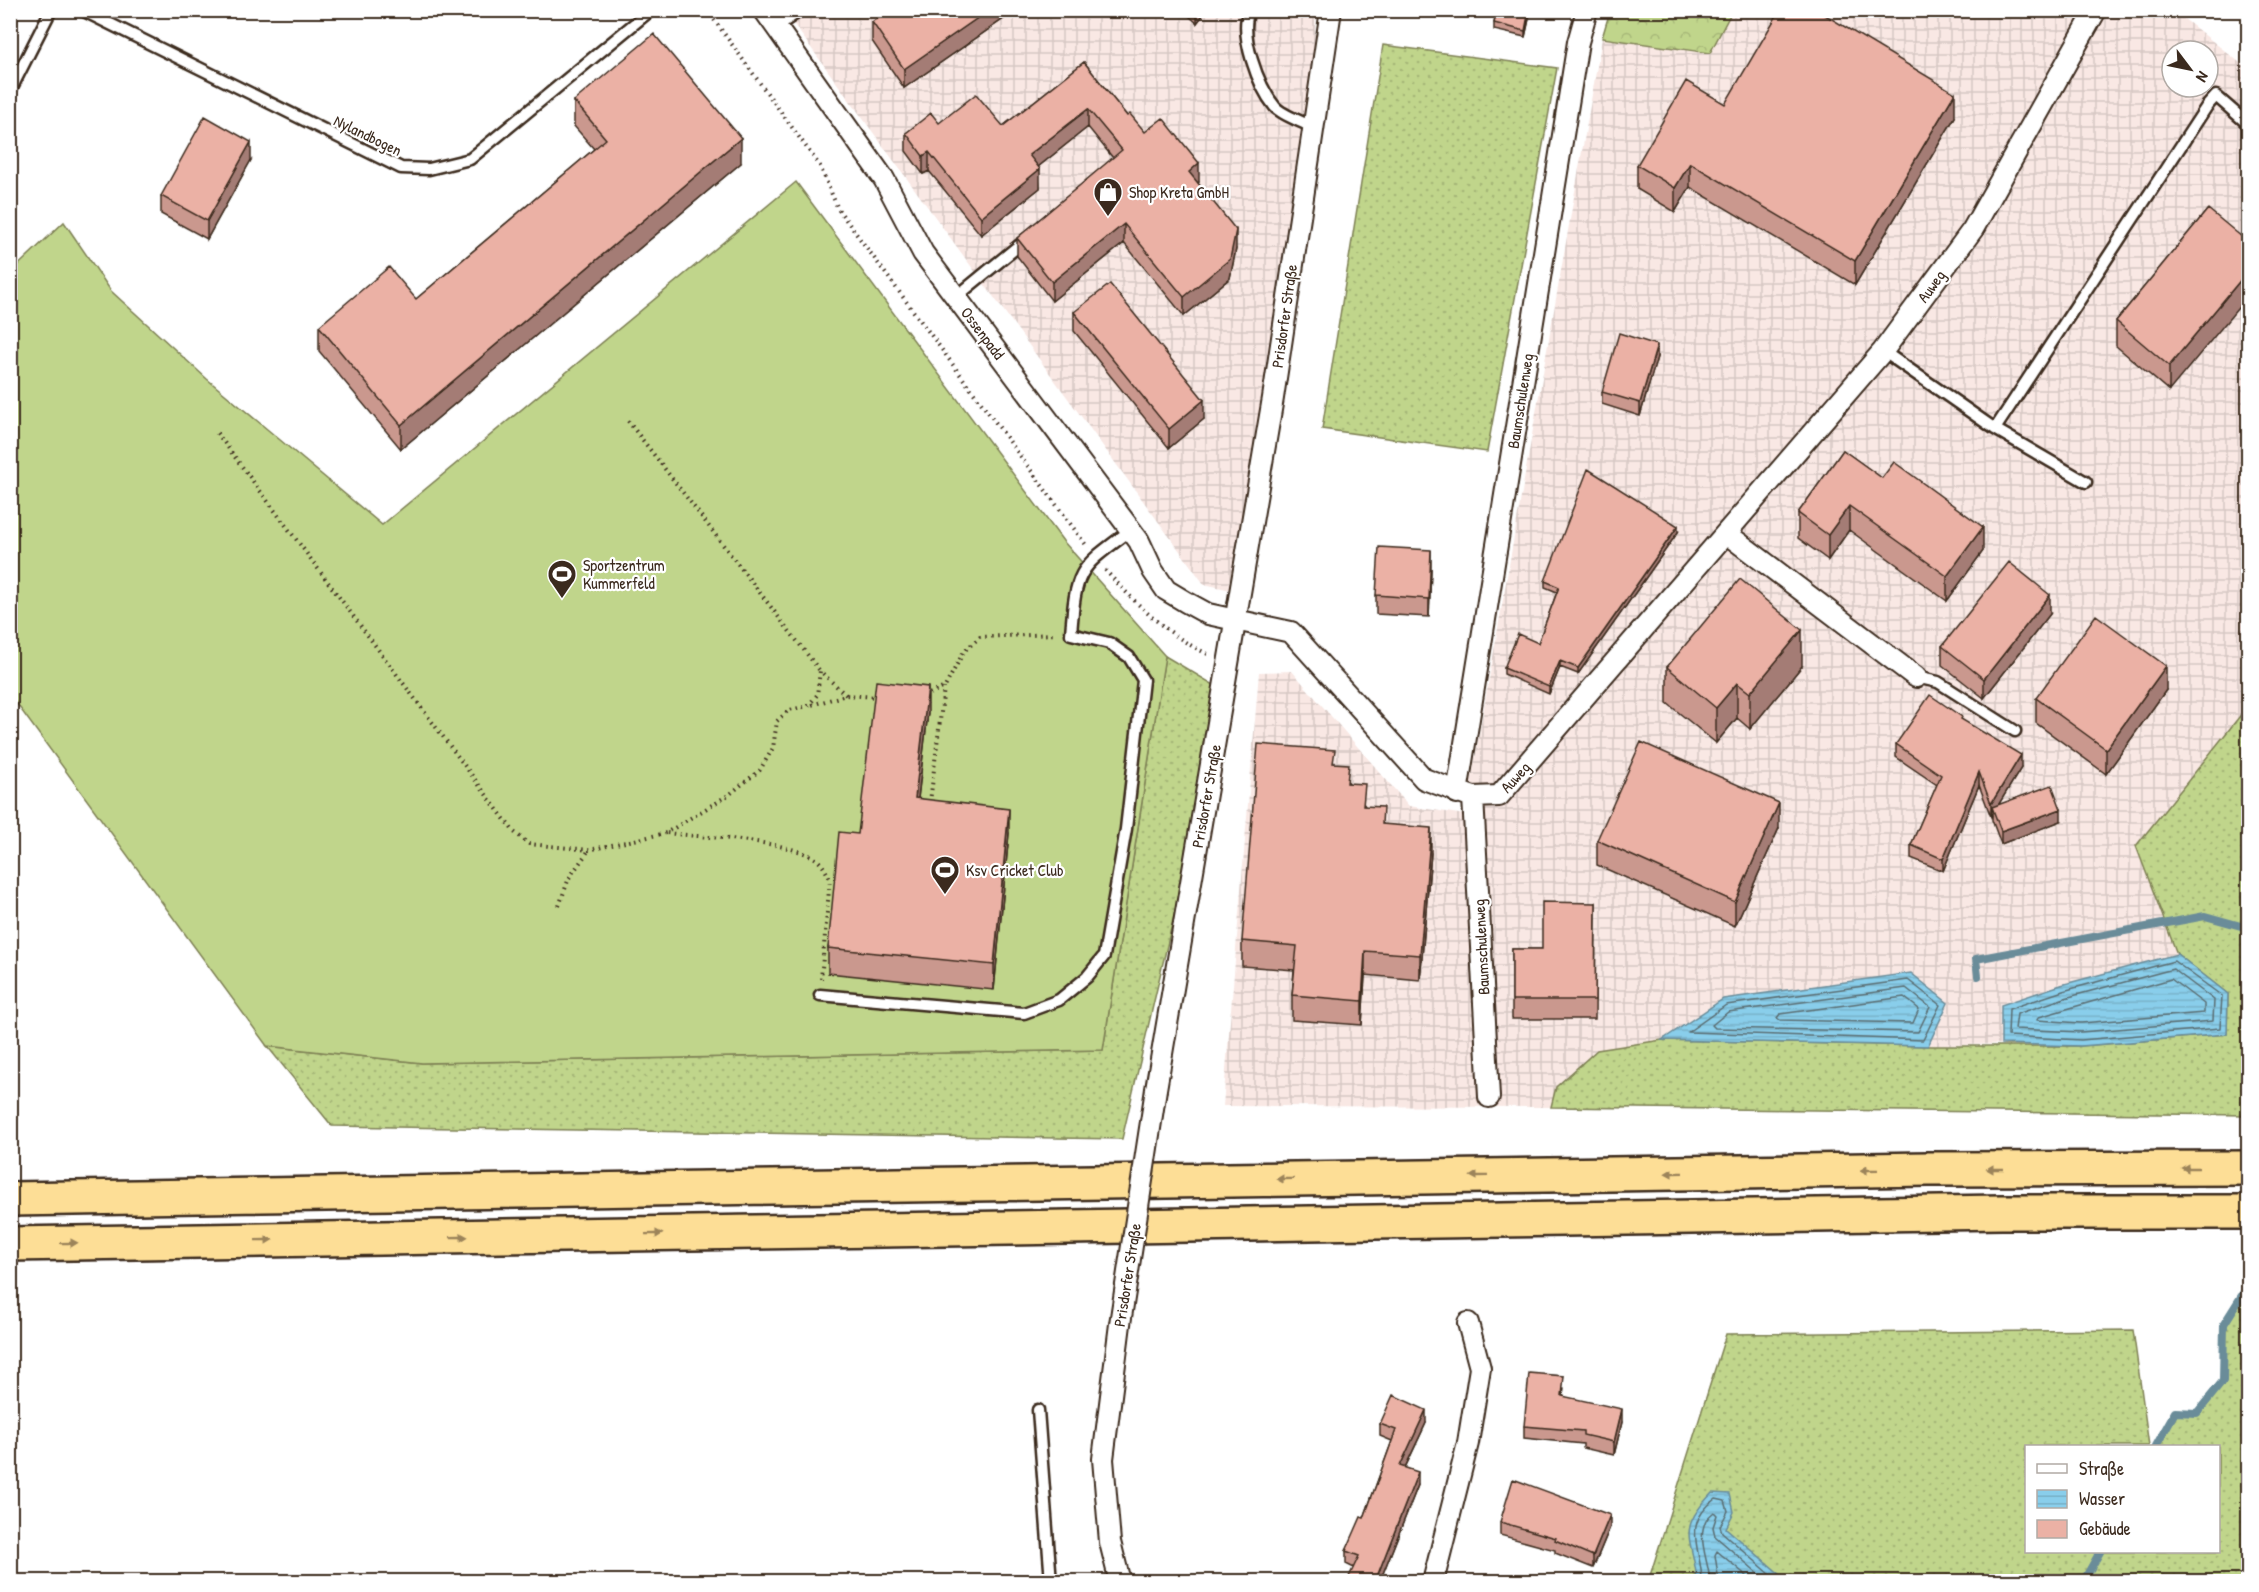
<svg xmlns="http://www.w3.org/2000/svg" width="2259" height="1592" viewBox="0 0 2259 1592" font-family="'Patrick Hand',sans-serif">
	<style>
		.industrial { fill: url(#industrial-grid); fill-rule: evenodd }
		.grass { fill: url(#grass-dots); stroke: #7e8054; stroke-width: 1.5 }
		.forest { fill: url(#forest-crowns); stroke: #7e8054; stroke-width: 1.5 }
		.garden { fill: #c0d58b; stroke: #7e8054; stroke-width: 1.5 }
		.water { fill: url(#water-rules); stroke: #6a8c99; stroke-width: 1.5 }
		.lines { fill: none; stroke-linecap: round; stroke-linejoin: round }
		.shore { stroke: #5a6c70; stroke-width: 1.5 }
		.stream { stroke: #6a8c99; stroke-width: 8 }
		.service-casing { stroke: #3b2a1e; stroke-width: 15 }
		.minor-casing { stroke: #3b2a1e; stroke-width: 24 }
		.motorway-casing { stroke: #3b2a1e; stroke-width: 38 }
		.path { stroke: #3b2a1e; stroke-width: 4; stroke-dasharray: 1.5 4.5; stroke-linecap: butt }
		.service { stroke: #fff; stroke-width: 10 }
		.minor { stroke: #fff; stroke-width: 20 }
		.motorway { stroke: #fdde96; stroke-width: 33 }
		.minor-bridge-casing { stroke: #3b2a1e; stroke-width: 24; stroke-linecap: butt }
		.minor-bridge { stroke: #fff; stroke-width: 20 }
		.wall { fill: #ca988e; stroke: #3b2a1e; stroke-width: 1.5 }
		.shaded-wall { fill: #a47c74; stroke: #3b2a1e; stroke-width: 1.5 }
		.building { fill: #ebb1a5; stroke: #3b2a1e; stroke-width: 1.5 }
		.oneway { fill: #9c845a }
		.labels { text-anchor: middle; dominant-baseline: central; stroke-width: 4.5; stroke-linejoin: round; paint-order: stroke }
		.street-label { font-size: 16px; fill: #3b2a1e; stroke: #fff }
		.poi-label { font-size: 16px; fill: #3b2a1e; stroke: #fff; text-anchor: start }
	</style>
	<defs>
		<pattern id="industrial-grid" width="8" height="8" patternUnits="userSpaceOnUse" patternTransform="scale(1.5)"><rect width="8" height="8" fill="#f9e8e4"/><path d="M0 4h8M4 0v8" fill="none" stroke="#d6c7c3"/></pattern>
		<pattern id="grass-dots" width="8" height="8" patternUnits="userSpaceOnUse" patternTransform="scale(1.5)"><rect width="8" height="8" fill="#c0d58b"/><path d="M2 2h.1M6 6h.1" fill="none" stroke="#a6b778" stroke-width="1.8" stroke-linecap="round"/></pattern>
		<pattern id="forest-crowns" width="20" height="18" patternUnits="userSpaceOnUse" patternTransform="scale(1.5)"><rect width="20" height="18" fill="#c0d58b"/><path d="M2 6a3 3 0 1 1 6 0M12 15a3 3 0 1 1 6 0" fill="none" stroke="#a6b778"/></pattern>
		<pattern id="water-rules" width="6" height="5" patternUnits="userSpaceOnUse" patternTransform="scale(1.5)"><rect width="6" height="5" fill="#89ceeb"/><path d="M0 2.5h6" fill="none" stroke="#77b1c9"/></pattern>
	</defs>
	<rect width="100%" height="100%" fill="#fff"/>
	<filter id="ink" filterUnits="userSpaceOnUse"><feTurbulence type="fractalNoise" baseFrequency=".0167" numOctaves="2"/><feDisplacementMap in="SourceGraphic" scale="12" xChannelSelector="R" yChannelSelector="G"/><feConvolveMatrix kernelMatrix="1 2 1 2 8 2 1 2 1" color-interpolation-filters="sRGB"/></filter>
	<g filter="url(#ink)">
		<path class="industrial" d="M 784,11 L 1316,11 L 1311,126 L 1244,593 L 1204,584 Z
			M 1732,11 L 2174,11 L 2248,69 L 2248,706 L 2136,846 L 2177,954 L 2061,985 L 2002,1005 L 2001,1044 L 1928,1046 L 1948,1003 L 1723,999 L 1662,1040 L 1597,1050 L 1556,1087 L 1551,1107 L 1223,1106 L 1259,672 L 1292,671 L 1409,806 L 1465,815 L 1602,38 L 1710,53 ZM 2172,51 L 2208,51 L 2208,87 L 2172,87 Z"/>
		<path class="grass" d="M 1383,45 L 1557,68 L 1487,452 L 1322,429 Z
			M 1165,656 L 1226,692 L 1122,1139 L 332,1126 L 267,1046 L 422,1063 L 1103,1050 Z
			M 2248,706 L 2248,1115 L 1551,1107 L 1556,1087 L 1597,1050 L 1662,1040 L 1928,1046 L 2081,1046 L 2227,1034 L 2228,994 L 2177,954 L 2136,846 Z
			M 2248,1286 L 2248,1581 L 1648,1582 L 1726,1334 L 2133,1330 L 2149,1446 L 2026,1446 L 2026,1552 L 2218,1552 L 2218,1446 L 2156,1446 L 2175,1412 L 2197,1413 L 2223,1381 L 2224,1324 Z"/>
		<path class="forest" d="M 1610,11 L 1610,10 L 1732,11 L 1710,53 L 1602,38 Z"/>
		<path class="garden" d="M 796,182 L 1063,541 L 1165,656 L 1103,1050 L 422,1063 L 267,1046 L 11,696 L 10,273 L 64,222 L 111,291 L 207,379 L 382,525 Z"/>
		<path class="water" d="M 2177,954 L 2228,994 L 2227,1034 L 2081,1046 L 2001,1044 L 2001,1005 L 2061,985 Z
			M 1911,973 L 1948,1003 L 1928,1046 L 1662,1040 L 1723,999 Z
			M 1712,1493 L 1730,1494 L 1734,1512 L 1726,1528 L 1788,1581 L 1697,1581 C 1693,1537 1675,1532 1712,1493 Z"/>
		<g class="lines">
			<path class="shore" d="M 2174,961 L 2222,996 L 2220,1028 L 2081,1040 L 2008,1036 L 2009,1009 L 2063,991 Z
				M 2173,969 L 2214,1000 L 2213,1021 L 2081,1032 L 2015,1029 L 2017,1014 L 2065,998 Z
				M 2171,979 L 2204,1004 L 2204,1013 L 2081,1023 L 2037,1020 L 2039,1017 Z
				M 1908,980 L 1940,1005 L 1923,1040 L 1688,1032 L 1726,1005 Z
				M 1906,988 L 1930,1007 L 1918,1032 L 1715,1028 L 1712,1025 L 1728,1012 Z
				M 1904,997 L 1919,1009 L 1913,1023 L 1780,1020 L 1777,1018 L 1780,1014 Z
				M 1702,1582 C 1702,1549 1680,1525 1716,1499 L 1725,1501 L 1728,1511 L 1720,1526 L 1722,1532 L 1779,1582
				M 1710,1582 C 1709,1559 1691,1529 1714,1512 L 1717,1515 L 1713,1527 L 1715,1536 L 1768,1582
				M 1719,1582 L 1715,1555 L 1717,1551 L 1754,1582"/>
			<path class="stream" d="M 1978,976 L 1976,959 L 2205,916 L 2248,928
				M 2156,1446 L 2175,1412 L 2197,1413 L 2223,1381 L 2224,1324 L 2248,1286
				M 2083,1582 L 2100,1552"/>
			<g class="service-casing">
				<path id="service" d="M 82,10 L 401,168 L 429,169 L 470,159 L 651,10
					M 1249,10 C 1239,35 1258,86 1275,107 C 1282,115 1301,121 1312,127
					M 776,27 L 801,10
					M 10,91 L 51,10
					M 956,297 L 1028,238
					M 1883,351 L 1995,429 L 2086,482
					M 1995,429 L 2207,106 L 2216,96 L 2248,124
					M 1916,677 L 1938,682 L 2015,731
					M 820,995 L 1024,1013 L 1059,1000 L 1087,977 L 1104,956 L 1126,829 L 1143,680 L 1129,657 L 1109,643 L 1071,634 C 1076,567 1079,569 1131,530
					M 1038,1410 L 1051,1582"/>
			</g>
			<g class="minor-casing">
				<path id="minor" d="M 764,10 L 884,179 L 923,253 L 1139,541 L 1153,571 L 1166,590 L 1186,602 L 1208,614 L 1291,632 L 1424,779 L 1473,797 L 1499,796 L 1883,351 L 1973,229 L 2096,10
					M 1727,534 L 1916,677
					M 1457,793 L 1578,42 L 1587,10
					M 1473,797 L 1489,1097
					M 1156,1089 L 1273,398 L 1331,10
					M 1120,1324 L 1103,1459 L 1110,1542 L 1120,1582
					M 1433,1582 L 1468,1443 L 1480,1368 L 1468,1323"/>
			</g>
			<g class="motorway-casing">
				<path id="motorway" d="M 10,1199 L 1928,1169 L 2248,1168
					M 10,1244 L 2001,1212 L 2248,1212"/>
			</g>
			<path class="path" d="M 707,10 L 820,166 L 838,209 L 1086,545
				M 628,421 L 820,671
				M 217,433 L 514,832 L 529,844 L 589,850 L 666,833 L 730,794 L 760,770 L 773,748 L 777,721 L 789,710 L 808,706
				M 1105,570 C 1137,604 1167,636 1210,655
				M 846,695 L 820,671 L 817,695 L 808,706 L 846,695 L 878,697
				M 924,696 L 945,687 L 964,651 L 980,637 L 1056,634
				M 930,802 L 944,688
				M 667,833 C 708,838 772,839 809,855 C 821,860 825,869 830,879 L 821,979
				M 559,906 L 569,878 L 589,850"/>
			<use href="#service" class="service"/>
			<use href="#minor" class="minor"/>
			<use href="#motorway" class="motorway"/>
			<g class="minor-bridge-casing">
				<path id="minor-bridge" d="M 1120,1324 L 1156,1089"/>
			</g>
			<use href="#minor-bridge" class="minor-bridge"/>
		</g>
		<path class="wall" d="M 1012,10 L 1012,13 L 904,88 L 872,41 L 872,22 Z
			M 1182,10 L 1207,10 L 1197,23 Z
			M 1497,10 L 1531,10 L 1525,37 L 1494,30 L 1494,23 Z
			M 1084,62 L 1127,116 L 1199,182 L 1198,183 L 1236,249 L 1230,278 L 1184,316 L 1124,243 L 1052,301 L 1017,256 L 1017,238 L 1113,158 L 1088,127 L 1038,167 L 1040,188 L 981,235 L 929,171 L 923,174 L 906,151 L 906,133 L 939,123 L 1003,126 Z
			M 574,101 L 741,163 L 401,449 L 319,351 L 319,326 L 416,299 L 594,149 L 574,126 Z
			M 1725,104 L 1955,117 L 1855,285 L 1690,187 L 1675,212 L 1637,189 L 1637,165 Z
			M 251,160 L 207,239 L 161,214 L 161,196 Z
			M 2208,209 L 2169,391 L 2116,346 L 2116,321 Z
			M 1074,312 L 1204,419 L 1169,448 L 1074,331 Z
			M 1657,357 L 1640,416 L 1602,404 L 1602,392 Z
			M 1843,450 L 1983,551 L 1947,601 L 1849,530 L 1828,560 L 1798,538 L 1798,513 Z
			M 1678,532 L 1578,674 L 1560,667 L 1549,694 L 1504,674 L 1504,668 L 1538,643 L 1557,592 L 1545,587 L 1545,581 Z
			M 1431,569 L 1429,617 L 1376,614 L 1376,595 Z
			M 2050,614 L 1984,698 L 1942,665 L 1942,646 Z
			M 1802,666 L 1750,729 L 1737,718 L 1716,743 L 1667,703 L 1667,667 Z
			M 2166,690 L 2106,774 L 2036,723 L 2036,698 Z
			M 928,712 L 918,799 L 1009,833 L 994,990 L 828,973 L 828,948 L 858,834 Z
			M 1962,720 L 2021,768 L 1998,805 L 2061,821 L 2001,844 L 1992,820 L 1992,815 L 1991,817 L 1979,785 L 1943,871 L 1911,858 L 1911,845 L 1937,785 L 1896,757 L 1896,744 Z
			M 1335,763 L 1365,806 L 1383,824 L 1431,853 L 1420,980 L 1365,975 L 1362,1025 L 1292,1020 L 1292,995 L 1294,970 L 1242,966 L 1242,941 Z
			M 1779,828 L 1735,926 L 1597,865 L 1597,840 Z
			M 1596,903 L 1595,1019 L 1512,1019 L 1512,949 L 1542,949 Z
			M 1564,1389 L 1563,1396 L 1622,1422 L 1614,1455 L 1583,1448 L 1583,1444 L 1524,1438 L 1524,1426 Z
			M 1426,1423 L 1405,1468 L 1418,1485 L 1380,1581 L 1346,1564 L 1346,1551 L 1364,1518 L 1392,1441 L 1380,1436 L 1380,1424 Z
			M 1500,1522 L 1610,1527 L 1593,1568 L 1555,1553 L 1555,1550 L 1500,1535 Z"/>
		<path class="shaded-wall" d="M 989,10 L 1012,10 L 1012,13 L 904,88 L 904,69 Z
			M 1197,10 L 1207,10 L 1197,23 Z
			M 1529,10 L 1531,10 L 1525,37 L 1525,31 Z
			M 1955,93 L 1955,117 L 1855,285 L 1855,261 Z
			M 1088,109 L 1088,127 L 1029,174 L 1029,155 Z
			M 741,138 L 741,163 L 401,449 L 401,425 Z
			M 251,142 L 251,160 L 207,239 L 207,221 Z
			M 929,152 L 929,171 L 923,174 L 923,156 Z
			M 1199,163 L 1199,182 L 1189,190 L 1189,172 Z
			M 1690,163 L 1690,187 L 1675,212 L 1675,188 Z
			M 1040,169 L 1040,188 L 981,235 L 981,217 Z
			M 1124,224 L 1124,243 L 1052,301 L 1052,282 Z
			M 1236,230 L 1236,249 L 1230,278 L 1184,316 L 1184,297 Z
			M 2248,271 L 2248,296 L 2169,391 L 2169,366 Z
			M 1657,345 L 1657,357 L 1640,416 L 1640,403 Z
			M 1204,400 L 1204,419 L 1169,448 L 1169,429 Z
			M 1849,506 L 1849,530 L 1828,560 L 1828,535 Z
			M 1678,526 L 1678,532 L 1578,674 L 1578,668 Z
			M 1983,527 L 1983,551 L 1947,601 L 1947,576 Z
			M 1431,550 L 1431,569 L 1429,617 L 1429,599 Z
			M 2050,595 L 2050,614 L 1984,698 L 1984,679 Z
			M 1802,630 L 1802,666 L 1750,729 L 1750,693 Z
			M 1560,661 L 1560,667 L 1549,694 L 1549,687 Z
			M 2166,666 L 2166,690 L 2106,774 L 2106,749 Z
			M 1737,683 L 1737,718 L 1716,743 L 1716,708 Z
			M 928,687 L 928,712 L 915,823 L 915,798 Z
			M 2021,755 L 2021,768 L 1994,812 L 1992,807 L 1992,815 L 1991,817 L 1991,804 Z
			M 1979,772 L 1979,785 L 1943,871 L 1943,859 Z
			M 1779,803 L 1779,828 L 1735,926 L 1735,902 Z
			M 1009,809 L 1009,833 L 994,990 L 994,965 Z
			M 2061,809 L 2061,821 L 2001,844 L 2001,831 Z
			M 1431,828 L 1431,853 L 1420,980 L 1420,955 Z
			M 1365,951 L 1365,975 L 1362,1025 L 1362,1001 Z
			M 1622,1409 L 1622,1422 L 1614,1455 L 1614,1442 Z
			M 1426,1410 L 1426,1423 L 1400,1478 L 1400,1466 Z
			M 1418,1472 L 1418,1485 L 1380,1581 L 1376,1579 Z
			M 1610,1515 L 1610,1527 L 1593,1568 L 1593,1556 Z"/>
		<path class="building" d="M 888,10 L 989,10 L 904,69 L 872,22 Z
			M 1497,10 L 1529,10 L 1525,31 L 1494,23 Z
			M 1780,10 L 1817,10 L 1955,93 L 1855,261 L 1690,163 L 1675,188 L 1637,165 L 1686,81 L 1725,104 Z
			M 654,34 L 741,138 L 401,425 L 319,326 L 389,267 L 416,299 L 606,139 L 574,101 Z
			M 1084,62 L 1127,116 L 1130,114 L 1145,132 L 1163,118 L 1199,163 L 1189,172 L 1236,230 L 1230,259 L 1184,297 L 1124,224 L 1052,282 L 1017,238 L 1122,150 L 1088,109 L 1029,155 L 1040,169 L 981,217 L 929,152 L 923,156 L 906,133 L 931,113 L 939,123 L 976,94 L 1003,126 Z
			M 205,116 L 251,142 L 207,221 L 161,196 Z
			M 2208,209 L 2248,242 L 2248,271 L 2169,366 L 2116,321 Z
			M 1110,284 L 1204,400 L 1169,429 L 1074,312 Z
			M 1619,333 L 1657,345 L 1640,403 L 1602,392 Z
			M 1843,450 L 1882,478 L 1894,462 L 1983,527 L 1947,576 L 1849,506 L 1828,535 L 1798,513 Z
			M 1588,469 L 1678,526 L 1578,668 L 1560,661 L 1549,687 L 1504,668 L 1518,634 L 1538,643 L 1559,587 L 1545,581 Z
			M 1379,547 L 1431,550 L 1429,599 L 1376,595 Z
			M 2009,562 L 2050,595 L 1984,679 L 1942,646 Z
			M 1740,579 L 1802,630 L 1750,693 L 1737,683 L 1716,708 L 1667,667 Z
			M 2096,615 L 2166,666 L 2106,749 L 2036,698 Z
			M 876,681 L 928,687 L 915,798 L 1009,809 L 994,965 L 828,948 L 839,832 L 858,834 Z
			M 1930,695 L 1962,717 L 1961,719 L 2021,755 L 1991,804 L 1979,772 L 1943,859 L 1911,845 L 1941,775 L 1896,744 Z
			M 1641,742 L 1779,803 L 1735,902 L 1597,840 Z
			M 1258,744 L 1335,750 L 1333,763 L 1349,764 L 1347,783 L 1365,784 L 1363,806 L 1383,807 L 1382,824 L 1431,828 L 1420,955 L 1365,951 L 1362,1001 L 1292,995 L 1297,946 L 1242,941 Z
			M 2052,785 L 2061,809 L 2001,831 L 1992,807 Z
			M 1542,902 L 1596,903 L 1595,1000 L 1512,1000 L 1512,949 L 1542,949 Z
			M 1529,1373 L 1564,1376 L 1562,1396 L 1622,1409 L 1614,1442 L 1583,1435 L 1583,1431 L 1524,1426 Z
			M 1393,1395 L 1426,1410 L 1400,1466 L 1418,1472 L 1376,1579 L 1381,1581 L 1347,1581 L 1359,1556 L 1346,1551 L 1361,1517 L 1364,1518 L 1396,1430 L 1380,1424 Z
			M 1513,1479 L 1610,1515 L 1593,1556 L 1555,1540 L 1556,1538 L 1500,1522 Z
			M 1479,1576 L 1498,1581 L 1477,1581 Z"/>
		<defs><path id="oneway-solid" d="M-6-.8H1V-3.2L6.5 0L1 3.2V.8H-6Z" transform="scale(1.5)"/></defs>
		<g class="oneway">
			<use href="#oneway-solid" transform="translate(2190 1168) rotate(180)"/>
			<use href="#oneway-solid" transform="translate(1995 1169) rotate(180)"/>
			<use href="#oneway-solid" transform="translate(1869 1170) rotate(179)"/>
			<use href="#oneway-solid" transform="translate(1674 1173) rotate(179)"/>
			<use href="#oneway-solid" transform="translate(1479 1176) rotate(179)"/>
			<use href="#oneway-solid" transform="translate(1285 1179) rotate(179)"/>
			<use href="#oneway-solid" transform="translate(654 1234) rotate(-1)"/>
			<use href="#oneway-solid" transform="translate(459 1237) rotate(-1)"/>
			<use href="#oneway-solid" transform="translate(264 1240) rotate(-1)"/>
			<use href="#oneway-solid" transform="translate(69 1243) rotate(-1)"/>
		</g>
	</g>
	<defs>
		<g id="shop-pin" transform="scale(1.5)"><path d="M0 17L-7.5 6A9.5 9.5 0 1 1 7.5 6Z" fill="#3b2a1e" stroke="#fff"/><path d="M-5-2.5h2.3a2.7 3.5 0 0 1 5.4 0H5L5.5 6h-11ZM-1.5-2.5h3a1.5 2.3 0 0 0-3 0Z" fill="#fff"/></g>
		<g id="stadium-pin" transform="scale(1.5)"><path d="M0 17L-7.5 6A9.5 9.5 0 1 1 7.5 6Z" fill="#3b2a1e" stroke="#fff"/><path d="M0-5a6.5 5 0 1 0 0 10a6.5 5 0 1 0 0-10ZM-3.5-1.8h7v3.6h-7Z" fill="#fff"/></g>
	</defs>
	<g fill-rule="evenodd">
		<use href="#shop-pin" x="1108" y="192"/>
		<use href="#stadium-pin" x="562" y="574"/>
		<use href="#stadium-pin" x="945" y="870"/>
	</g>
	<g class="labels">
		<g class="street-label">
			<text transform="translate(368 135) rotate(26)">Nylandbogen</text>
			<text transform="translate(1931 286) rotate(-54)">Auweg</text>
			<text transform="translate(1284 316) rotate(-82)">Prisdorfer Straße</text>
			<text transform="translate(983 333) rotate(53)">Ossenpadd</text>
			<text transform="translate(1520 401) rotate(-81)">Baumschulenweg</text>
			<text transform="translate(1515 777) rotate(-48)">Auweg</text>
			<text transform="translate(1206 796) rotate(-80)">Prisdorfer Straße</text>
			<text transform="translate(1481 947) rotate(-93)">Baumschulenweg</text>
			<text transform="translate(1127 1275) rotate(-81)">Prisdorfer Straße</text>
		</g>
		<g class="poi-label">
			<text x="1129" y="192">Shop Kreta GmbH</text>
			<text x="583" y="565">Sportzentrum<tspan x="583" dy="18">Kummerfeld</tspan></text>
			<text x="966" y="870">Ksv Cricket Club</text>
		</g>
	</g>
	<rect width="2259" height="1592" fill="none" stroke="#fff" stroke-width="36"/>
	<rect x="18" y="18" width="2223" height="1556" fill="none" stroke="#3b2a1e" stroke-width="2" filter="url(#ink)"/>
	<rect x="2025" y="1445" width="195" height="108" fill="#ffffff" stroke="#b1aaa5" stroke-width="1.5"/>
	<rect x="2037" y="1464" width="30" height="9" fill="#ffffff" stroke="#b1aaa5" stroke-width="1.5"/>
	<text x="2079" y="1475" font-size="18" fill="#3b2a1e">Straße</text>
	<rect x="2037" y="1490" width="30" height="18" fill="url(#water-rules)" stroke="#b1aaa5" stroke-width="1.5"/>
	<text x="2079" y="1505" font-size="18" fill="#3b2a1e">Wasser</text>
	<rect x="2037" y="1520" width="30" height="18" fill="#ebb1a5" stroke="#b1aaa5" stroke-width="1.5"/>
	<text x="2079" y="1535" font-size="18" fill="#3b2a1e">Gebäude</text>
	<g transform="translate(2190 69) rotate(122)"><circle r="28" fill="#ffffff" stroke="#b1aaa5" stroke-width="1.5"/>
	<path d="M0-4.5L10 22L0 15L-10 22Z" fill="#3b2a1e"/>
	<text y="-9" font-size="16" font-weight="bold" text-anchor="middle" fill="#3b2a1e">N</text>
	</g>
</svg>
